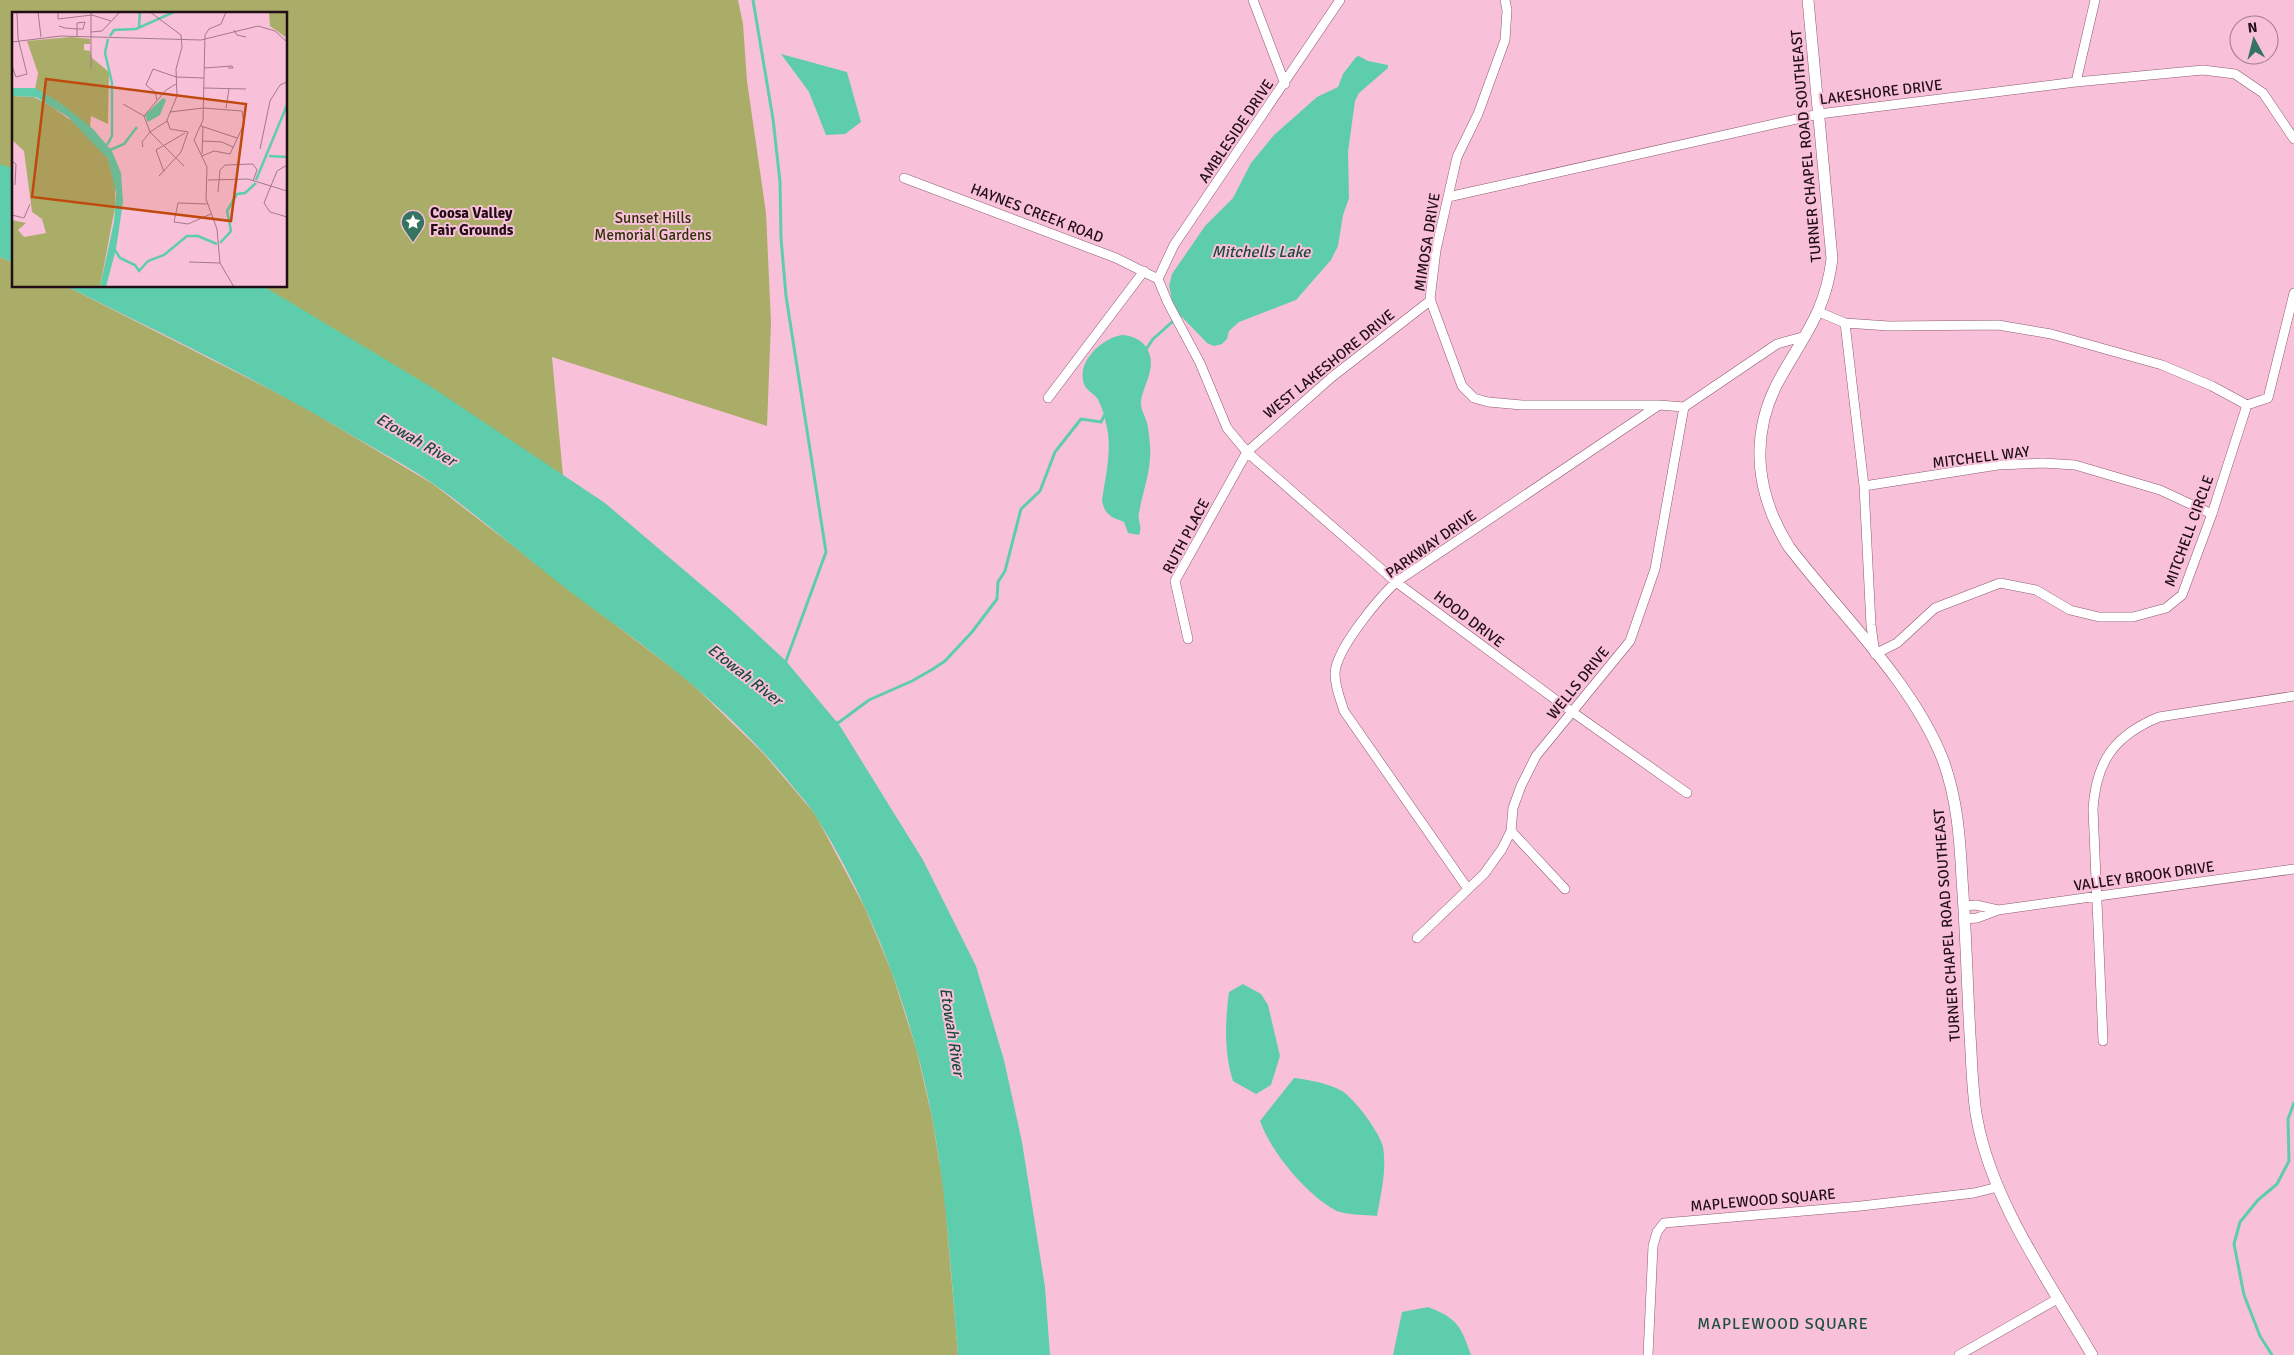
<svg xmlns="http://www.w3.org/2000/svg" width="2294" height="1355" viewBox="0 0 2294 1355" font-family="Signika,sans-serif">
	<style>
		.green { fill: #a9ad68 }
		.water { fill: #5ecdac }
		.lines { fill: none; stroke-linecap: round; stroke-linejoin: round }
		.stream { stroke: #5ecdac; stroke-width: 3 }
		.minor-casing { stroke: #8c5a71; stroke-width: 10 }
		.tertiary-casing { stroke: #8c5a71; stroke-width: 12 }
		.minor { stroke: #fff; stroke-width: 9 }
		.tertiary { stroke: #fff; stroke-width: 11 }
		.labels { text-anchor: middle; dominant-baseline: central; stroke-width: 4; stroke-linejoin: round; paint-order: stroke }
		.street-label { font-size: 15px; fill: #210e17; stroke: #f9c1d9 }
		.poi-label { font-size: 15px; font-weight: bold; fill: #210e17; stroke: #f9c1d9; text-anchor: start }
		.park-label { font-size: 15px; fill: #2f3008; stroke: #f9c1d9 }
		.water-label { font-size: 16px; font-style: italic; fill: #1c4b3d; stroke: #f9c1d9 }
		.neighbourhood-label { font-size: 16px; letter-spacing: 1px; fill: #1d4f40; stroke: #f9c1d9 }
		.inset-river { fill: none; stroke: #5ecdac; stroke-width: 2.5 }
		.inset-road { fill: none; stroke: #a3798b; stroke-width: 1 }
		.view { fill: #c04a0e; fill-opacity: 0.15; stroke: #c04a0e; stroke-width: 2.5 }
		.inset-edge { fill: none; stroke: #210e17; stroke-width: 2.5 }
	</style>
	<rect width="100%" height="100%" fill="#f9c1d9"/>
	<path class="green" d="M 0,0 L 738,0 L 743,24 L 747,81 L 766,213 L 771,322 L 767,426 L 552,357 L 566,508 L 202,286 L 286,286 L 286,14 L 14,14 L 14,199 L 0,193 Z
		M 0,257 L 14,263 L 14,286 L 66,286 L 297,403 L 433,484 L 588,604 L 688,680 L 763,753 L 815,814 L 865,908 L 892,973 L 916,1048 L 932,1117 L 944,1190 L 958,1355 L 0,1355 Z"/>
	<path class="water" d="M 781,54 L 847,72 L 861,122 L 845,134 L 826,135 L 809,92 Z
		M 1359,56 L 1368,61 L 1388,65 L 1388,68 L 1359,93 L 1355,101 L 1348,152 L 1349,198 L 1343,215 L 1338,246 L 1331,260 L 1296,300 L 1239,322 L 1229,331 L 1227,339 L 1222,344 L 1214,346 L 1207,343 L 1180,315 L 1172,300 L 1169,286 L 1172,274 L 1205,226 L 1233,198 L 1251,163 L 1274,135 L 1317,97 L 1338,87 L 1343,74 L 1356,57 Z
		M 0,164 L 14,169 L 14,263 L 0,257 Z
		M 66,286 L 263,286 L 433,388 L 605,503 L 730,609 L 786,661 L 840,726 L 923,860 L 976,966 L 1004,1060 L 1022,1142 L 1045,1287 L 1050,1355 L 958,1355 C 951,1276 947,1195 932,1117 C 912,1013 873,908 817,818 C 808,803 795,790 785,777 C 726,707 662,658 588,605 C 536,567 488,523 435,485 C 411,468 384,454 358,439 C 264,383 165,335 66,286 Z
		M 1122,335 C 1135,336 1147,342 1150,356 C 1154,372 1143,386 1141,401 C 1140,409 1145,415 1147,423 C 1149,430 1149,438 1150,445 C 1152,469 1143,490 1139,513 C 1137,522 1143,525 1139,535 L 1128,533 L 1124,522 C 1111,517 1105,515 1102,501 C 1105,478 1112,451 1107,428 C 1105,418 1102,406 1097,398 C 1093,393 1087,391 1084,384 C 1076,362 1102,338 1122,335 Z
		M 1243,984 L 1261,994 L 1268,1005 L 1280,1056 L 1271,1085 L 1256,1094 L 1233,1081 C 1224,1053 1225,1021 1229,992 Z
		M 1294,1078 C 1310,1080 1328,1083 1342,1091 C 1355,1099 1380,1133 1383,1147 C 1387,1170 1381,1193 1377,1216 C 1367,1215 1344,1215 1335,1210 C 1306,1194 1271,1152 1260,1121 Z
		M 1428,1307 C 1457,1318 1461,1326 1471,1355 L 1393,1355 L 1402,1312 Z"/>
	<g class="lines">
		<path class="stream" d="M 753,0 L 773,119 L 780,182 L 781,238 L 786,296 L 826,552 L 786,661
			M 1147,348 L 1153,339 L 1180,315
			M 834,722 L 838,723 L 869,700 L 912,681 L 933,669 L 945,661 L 972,632 L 997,599 L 998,582 L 1005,571 L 1021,509 L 1040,491 L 1055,452 L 1081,419 L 1101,422 L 1104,416
			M 2272,1355 L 2260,1336 L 2244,1295 L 2234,1244 L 2240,1222 L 2258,1200 L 2277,1184 L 2289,1161 L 2288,1119 L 2294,1103"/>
		<g class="minor-casing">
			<path id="minor" d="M 1253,0 L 1285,84
				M 1505,0 L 1507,10 L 1505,40 L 1478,114 L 1457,157 L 1436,250 L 1430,299 L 1462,386 L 1474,398 L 1488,402 L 1522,405 L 1659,405 L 1684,407
				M 2076,82 L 2095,0
				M 904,178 L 1116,258 L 1158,279
				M 1448,197 L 1819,114 L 2076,82 L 2203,70 L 2235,74 L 2263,93 L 2294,139
				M 1158,279 L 1168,303 L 1200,363 L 1227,428 L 1247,452 L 1396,582 L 1571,711 L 1687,793
				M 1158,279 L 1174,245 L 1340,0
				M 1819,312 L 1845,323 L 1889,326 L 1998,325 L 2051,334 L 2162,365 L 2212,386 L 2247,405
				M 1845,323 L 1864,486 L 1871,625 L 1875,654 L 1897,643 L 1935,608 L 2000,583 L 2036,590 L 2070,610 L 2099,617 L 2133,617 L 2166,608 L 2182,595 L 2212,514 L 2247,405
				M 1048,398 L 1144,271
				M 2247,405 L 2268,398 L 2294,293
				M 1684,407 L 1777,344 L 1806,336
				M 1864,486 L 1998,465 L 2043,463 L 2075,465 L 2160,490 L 2212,514
				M 1188,639 L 1175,581 L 1247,452 L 1332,377 L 1431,300
				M 1511,831 L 1565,889
				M 1468,889 L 1344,711 C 1340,698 1335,687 1335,674 C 1335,650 1379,598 1396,582 L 1659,405
				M 1964,906 L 1976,905 L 1998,910
				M 1964,919 L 1977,918 L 1998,910 L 2294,869
				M 1417,938 L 1484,874 L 1502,849 L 1511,831 L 1513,808 L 1521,786 L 1536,756 L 1630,641 L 1655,569 L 1684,407
				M 2103,1041 L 2093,809 C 2096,761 2115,735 2159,717 L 2294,696
				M 1648,1355 L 1653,1246 L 1657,1232 L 1664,1223 L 1861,1206 L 1974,1193 L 1998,1187
				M 1959,1355 L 2059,1298"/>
		</g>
		<g class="tertiary-casing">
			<path id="tertiary" d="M 1808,0 L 1832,259 C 1825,315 1802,337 1777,384 C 1749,439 1757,496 1789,547 C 1840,614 1912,681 1943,760 C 1957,798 1960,838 1962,879 C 1966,931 1967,983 1970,1035 C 1972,1063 1972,1092 1977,1119 C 1992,1202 2050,1283 2092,1355"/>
		</g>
		<use href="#minor" class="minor"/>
		<use href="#tertiary" class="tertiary"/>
	</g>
	<defs>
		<g id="sight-pin" transform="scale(1.25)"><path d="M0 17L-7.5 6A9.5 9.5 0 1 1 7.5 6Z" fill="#357461" stroke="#f9c1d9"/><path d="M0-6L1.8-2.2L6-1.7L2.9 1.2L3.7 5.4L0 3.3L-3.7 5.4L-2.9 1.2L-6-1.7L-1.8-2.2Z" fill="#fff"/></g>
	</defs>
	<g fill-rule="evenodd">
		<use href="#sight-pin" x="413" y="222"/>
	</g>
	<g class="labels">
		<g class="street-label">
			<text transform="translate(1881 92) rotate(-7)">LAKESHORE DRIVE</text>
			<text transform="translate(1236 131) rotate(-56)">AMBLESIDE DRIVE</text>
			<text transform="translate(1806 146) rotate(-95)">TURNER CHAPEL ROAD SOUTHEAST</text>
			<text transform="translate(1037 213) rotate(21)">HAYNES CREEK ROAD</text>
			<text transform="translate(1427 242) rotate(-81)">MIMOSA DRIVE</text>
			<text transform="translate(1329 364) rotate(-39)">WEST LAKESHORE DRIVE</text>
			<text transform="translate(1981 457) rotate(-7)">MITCHELL WAY</text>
			<text transform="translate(2189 531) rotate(-70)">MITCHELL CIRCLE</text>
			<text transform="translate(1186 536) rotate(-62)">RUTH PLACE</text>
			<text transform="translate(1431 544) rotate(-35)">PARKWAY DRIVE</text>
			<text transform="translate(1469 619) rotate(37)">HOOD DRIVE</text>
			<text transform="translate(1578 683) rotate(-51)">WELLS DRIVE</text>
			<text transform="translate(2144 876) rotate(-8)">VALLEY BROOK DRIVE</text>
			<text transform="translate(1947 925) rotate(-94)">TURNER CHAPEL ROAD SOUTHEAST</text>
			<text transform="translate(1763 1200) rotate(-5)">MAPLEWOOD SQUARE</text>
		</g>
		<g class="poi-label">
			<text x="430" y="213">Coosa Valley<tspan x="430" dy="17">Fair Grounds</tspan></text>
		</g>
		<g class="park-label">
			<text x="653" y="218">Sunset Hills<tspan x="653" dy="17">Memorial Gardens</tspan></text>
		</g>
		<g class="water-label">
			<text x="1261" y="252">Mitchells Lake</text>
			<text transform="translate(416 440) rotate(30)">Etowah River</text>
			<text transform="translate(745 675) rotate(38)">Etowah River</text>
			<text transform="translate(952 1032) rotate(81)">Etowah River</text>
		</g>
		<g class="neighbourhood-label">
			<text x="1783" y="1324">MAPLEWOOD SQUARE</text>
		</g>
	</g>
	<g transform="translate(12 12)">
		<rect width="275" height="275" fill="#f9c1d9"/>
		<path d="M 257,0 L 275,0 L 275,26 L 258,14 ZM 59,25 L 78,27 L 78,32 L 72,32 L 72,38 L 78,39 L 80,46 L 97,60 L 96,112 L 79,104 L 78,117 L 23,78 L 26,61 L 15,29 ZM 0,84 L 22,85 L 37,93 L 67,114 L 96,147 L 103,168 L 103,195 L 88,275 L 0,275 L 0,208 L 14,211 L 6,218 L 12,225 L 34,221 L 30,207 L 20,200 L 12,139 L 0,128 Z" fill="#a9ad68"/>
		<path d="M 0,76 L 23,76 L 50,92 L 81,117 L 100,139 L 109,161 L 111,190 L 104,237 L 94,275 L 88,275 L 102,210 L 104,181 L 96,147 L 56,105 L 24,85 L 0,84 ZM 151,86 L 154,88 L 148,103 L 136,110 L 133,103 Z" fill="#5ecdac"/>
		<path class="inset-river" d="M 127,15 L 128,0M 98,24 L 102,18 L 124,17 L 162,0M 95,133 L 100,124 L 100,71 L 93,41 L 96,27M 98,138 L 112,132 L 125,115M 257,144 L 275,145M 244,168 L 275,93M 208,231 L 219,219 L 215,199 L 225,182 L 233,181 L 244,171M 103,238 L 108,246 L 123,253 L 127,259 L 136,249 L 152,243 L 175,224 L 186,224 L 205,232"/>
		<path class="inset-road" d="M 26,0 L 29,25M 46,0 L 46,7 L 80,3 L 99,9M 138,0 L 169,23 L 170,35 L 164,57 L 165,84 L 155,108 L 158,117 L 176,120M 214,0 L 209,12 L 197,17 L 193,23 L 191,108 L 182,128 L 195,155 L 194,187 L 205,217 L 208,251 L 222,275M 47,14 L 53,16 L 65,17 L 71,17 L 73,10 L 65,11 L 65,25M 222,18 L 225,23 L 234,25M 79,20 L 90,19 L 108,0M 0,30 L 49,24 L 189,28 L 246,14 L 263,19 L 275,30M 0,54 L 4,65 L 15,62 L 6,26 L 5,0M 192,56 L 220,54 L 221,56 L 216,56M 79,57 L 79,0M 192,76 L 234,77M 145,88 L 143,80 L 134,73 L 141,57 L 164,65 L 192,66M 111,92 L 132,104M 214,96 L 217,77M 158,100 L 191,96 L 230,99 L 232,112 L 218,142 L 202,139 L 190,144M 132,104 L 138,120 L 172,154M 132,104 L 154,78 L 164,72M 189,114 L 225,126M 191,129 L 210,130 L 221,135M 131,135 L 130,130 L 138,120 L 155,109M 248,137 L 258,89 L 268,73 L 275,70M 190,142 L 191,115M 0,149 L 4,152 L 3,173M 275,153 L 265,159 L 252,191 L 258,200 L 275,205M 152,160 L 144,138 L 173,121M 147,164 L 169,140 L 176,120M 196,168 L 236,167 L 275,179M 206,180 L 208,158 L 213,153 L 241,152 L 245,158 L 241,169M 195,192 L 166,191 L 162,210 L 176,212 L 199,202M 0,203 L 12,206 L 18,192M 177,250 L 208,251"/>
		<path class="view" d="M 34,67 L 234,92 L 219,209 L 20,185 Z"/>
		<rect width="275" height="275" class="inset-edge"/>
	</g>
	<g transform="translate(2254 40) rotate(353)"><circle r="24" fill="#f9c1d9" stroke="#a3798b"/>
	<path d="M0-4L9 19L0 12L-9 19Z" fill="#357461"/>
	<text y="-8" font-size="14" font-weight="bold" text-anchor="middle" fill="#210e17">N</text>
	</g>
</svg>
